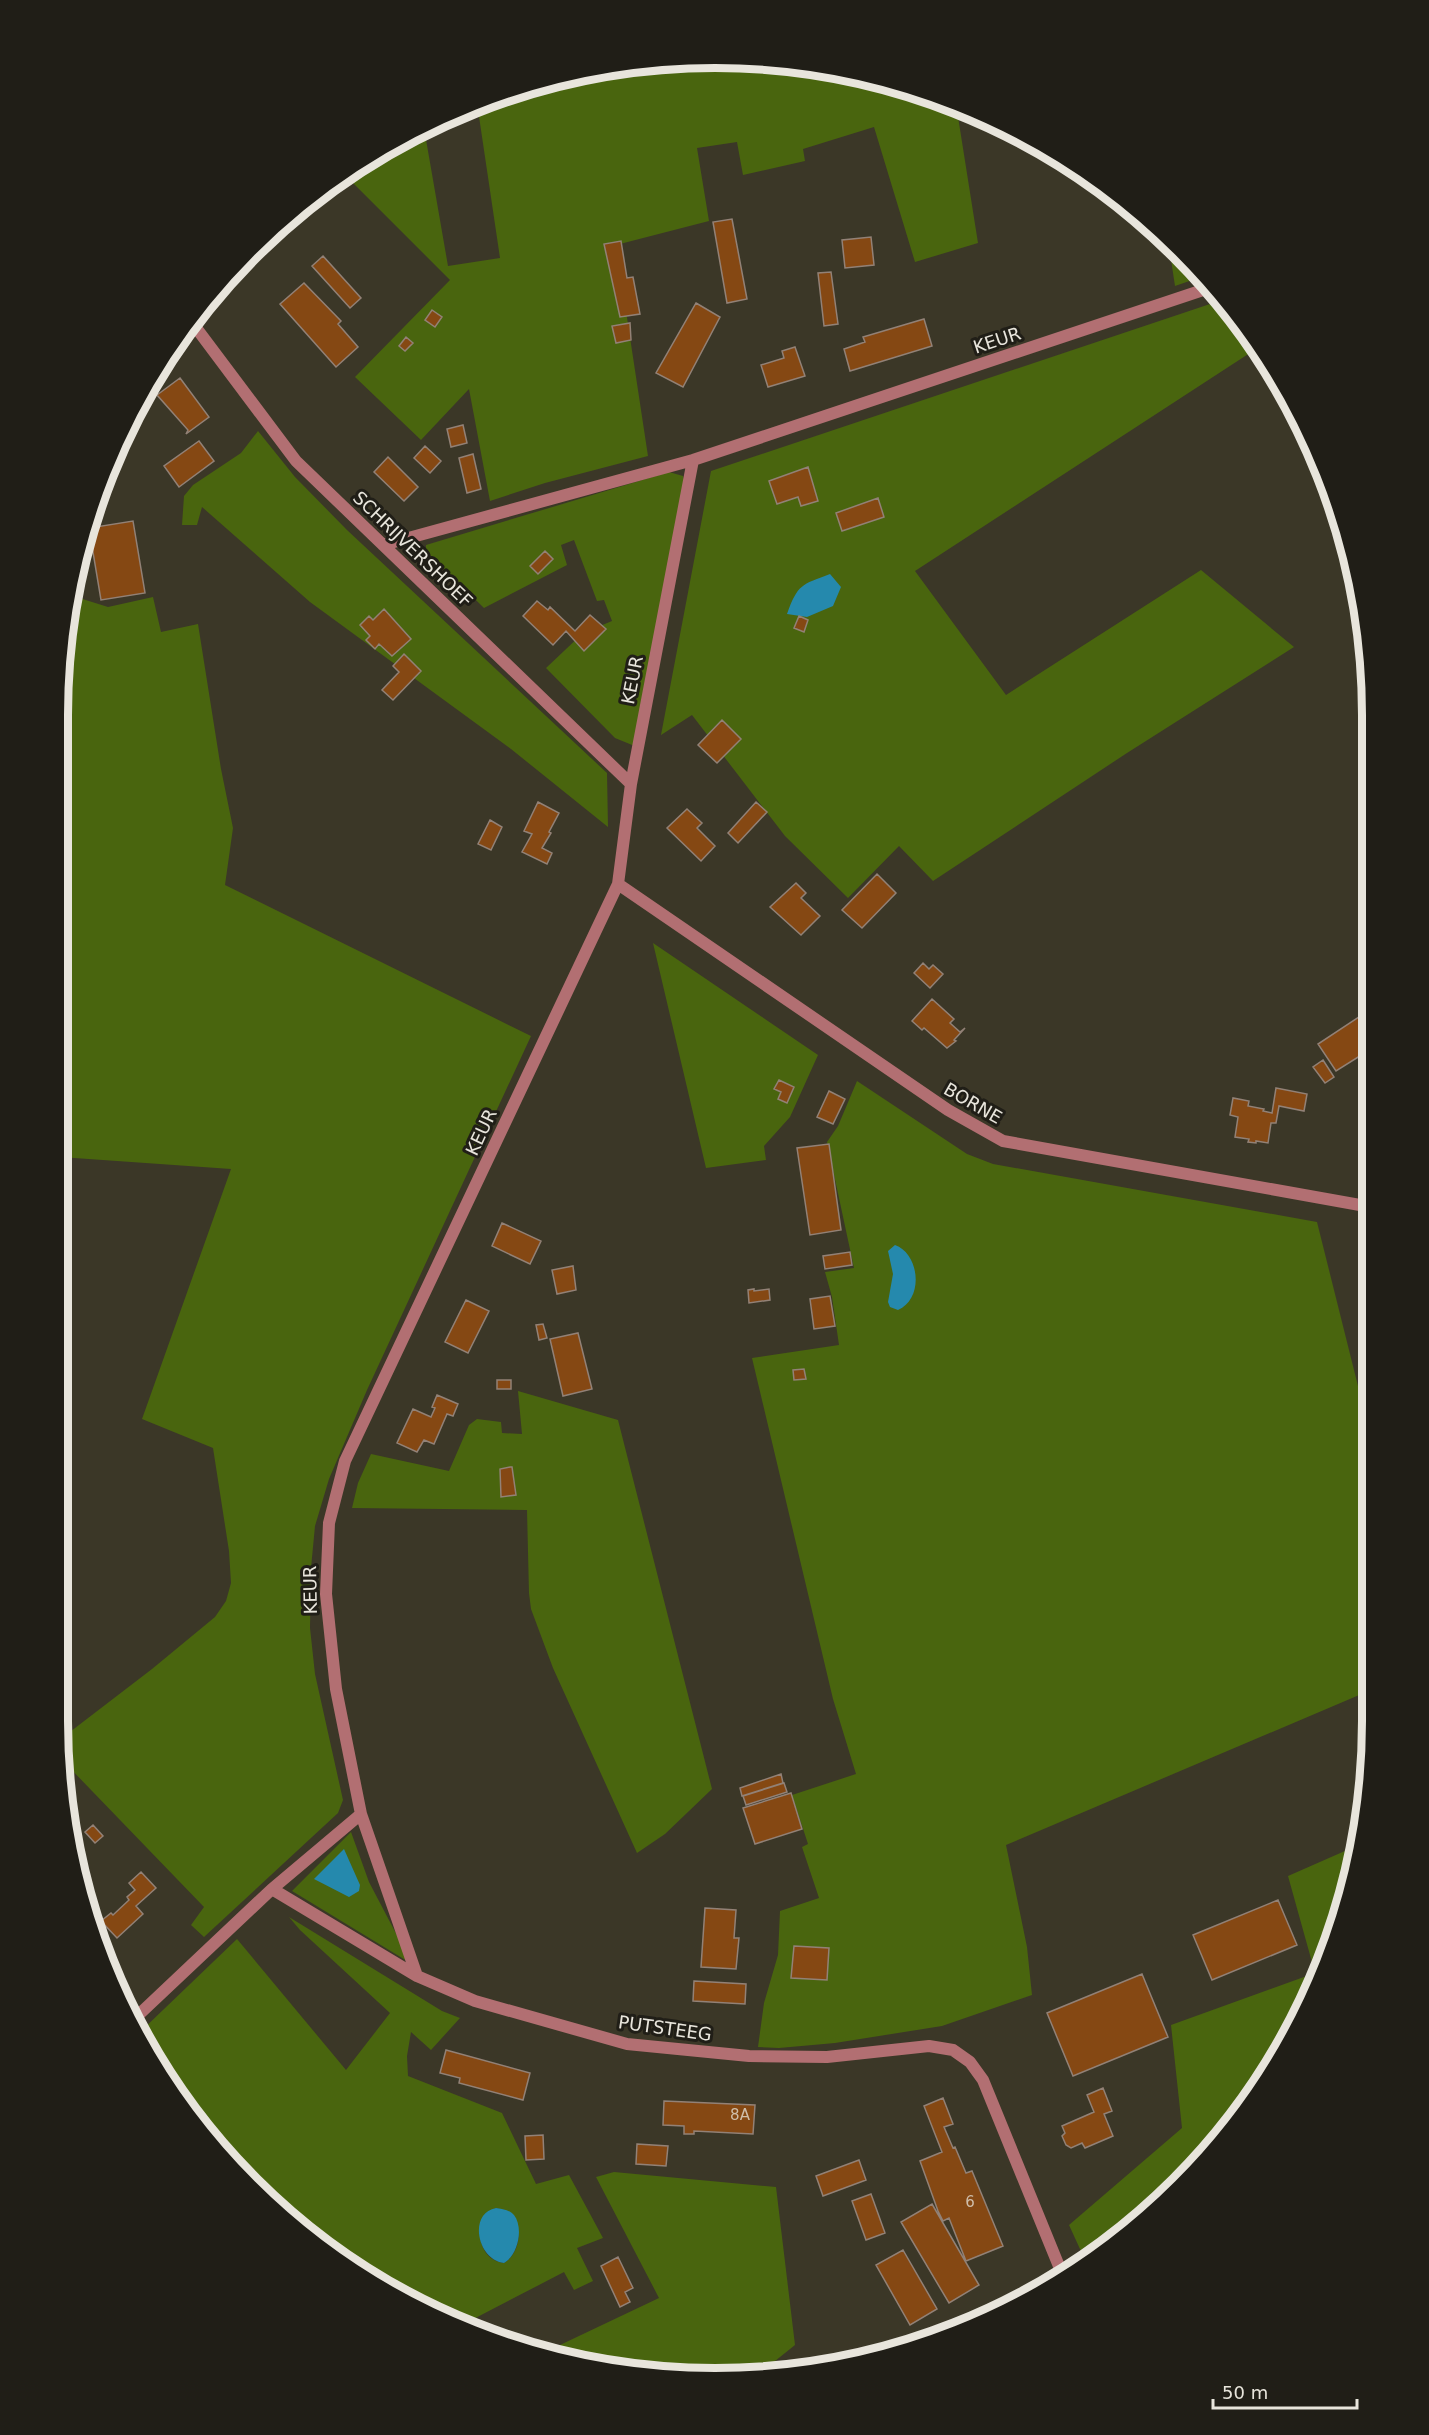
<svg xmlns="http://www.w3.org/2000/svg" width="1429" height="2435" viewBox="0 0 1429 2435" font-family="'DejaVu Sans',sans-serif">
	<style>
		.green { fill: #49650e; fill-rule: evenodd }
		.water { fill: #2589ad }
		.building { fill: #854813; stroke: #928176; stroke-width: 1.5 }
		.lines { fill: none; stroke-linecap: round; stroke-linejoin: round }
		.minor { stroke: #b26f72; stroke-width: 12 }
		.labels { text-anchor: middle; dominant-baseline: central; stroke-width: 6; stroke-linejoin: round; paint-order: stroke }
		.number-label { font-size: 15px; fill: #cfbeaa }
		.street-label { font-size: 18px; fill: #e8e5dc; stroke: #201e17 }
		.rim { fill: none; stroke: #e8e5dc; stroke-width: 8 }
	</style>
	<rect width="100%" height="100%" fill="#3b3727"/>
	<path class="green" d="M 714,57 L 842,70 L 956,104 L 978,243 L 915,262 L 874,127 L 803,149 L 805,161 L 743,175 L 737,142 L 697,148 L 709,221 L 616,245 L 648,456 L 545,483 L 490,501 L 469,389 L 421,440 L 355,377 L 450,280 L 343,173 L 424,128 L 448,266 L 500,258 L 477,103 L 586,70 Z
		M 1168,240 L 1180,250 L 1201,277 L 1175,286 Z
		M 1219,301 L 1256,349 L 915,571 L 1006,695 L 1201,570 L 1294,647 L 1127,753 L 933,881 L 899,846 L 848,898 L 785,836 L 692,715 L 661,735 L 711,471 Z
		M 258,431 L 295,477 L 347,530 L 607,773 L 608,827 L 511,749 L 310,602 L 202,507 L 197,525 L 182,525 L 184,496 L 193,485 L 241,453 Z
		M 669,472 L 683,476 L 685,484 L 637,747 L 615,738 L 546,668 L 583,633 L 612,621 L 604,600 L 597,601 L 574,540 L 561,545 L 567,565 L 484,608 L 426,551 L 426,545 Z
		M 73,596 L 108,607 L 153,597 L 161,632 L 198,624 L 221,769 L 233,828 L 225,885 L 531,1036 L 367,1390 L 329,1479 L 315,1526 L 311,1568 L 310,1628 L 315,1674 L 343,1800 L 338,1813 L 204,1937 L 191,1925 L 204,1907 L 65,1763 L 63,1765 L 62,1738 L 152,1669 L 215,1617 L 226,1601 L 231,1583 L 229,1551 L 213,1448 L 142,1419 L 231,1169 L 60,1157 L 58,671 Z
		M 653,943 L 818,1055 L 790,1117 L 764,1146 L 766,1160 L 706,1168 Z
		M 857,1081 L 967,1154 L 993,1164 L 1317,1222 L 1371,1438 L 1371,1690 L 1006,1845 L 1027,1947 L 1032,1995 L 942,2026 L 835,2043 L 779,2048 L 758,2047 L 764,2003 L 778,1955 L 780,1911 L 819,1898 L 802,1847 L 808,1844 L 792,1795 L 856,1774 L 833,1699 L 752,1358 L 839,1345 L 832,1297 L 825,1272 L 854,1268 L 827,1142 L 838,1126 Z
		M 518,1391 L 618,1420 L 712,1789 L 665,1834 L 637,1853 L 553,1668 L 531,1609 L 529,1593 L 527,1510 L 352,1508 L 358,1483 L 371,1454 L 449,1471 L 469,1425 L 477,1419 L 501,1422 L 502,1433 L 522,1434 Z
		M 351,1832 L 369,1882 L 412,1964 L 292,1891 Z
		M 1354,1847 L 1337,1932 L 1261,2085 L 1148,2215 L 1085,2260 L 1069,2225 L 1182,2128 L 1171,2025 L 1315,1973 L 1288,1876 Z
		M 289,1917 L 442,2011 L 460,2018 L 431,2050 L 411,2032 L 407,2056 L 408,2076 L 502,2113 L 536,2184 L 569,2175 L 603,2238 L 577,2248 L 593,2281 L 574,2290 L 564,2272 L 462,2325 L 424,2310 L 349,2267 L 250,2186 L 193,2120 L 139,2033 L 237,1939 L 346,2070 L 390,2013 L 300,1930 ZM 496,2208 L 505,2210 C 509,2215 514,2221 517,2227 C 522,2238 515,2257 504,2263 C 480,2260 475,2232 485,2214 Z
		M 614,2172 L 776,2187 L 795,2345 L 755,2377 L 629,2372 L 541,2354 L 659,2298 L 596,2177 Z"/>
	<path class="water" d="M 830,574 L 841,587 L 833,606 L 807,617 L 787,614 C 798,584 801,585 830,574 Z
		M 895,1245 C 920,1254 924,1299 898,1310 L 890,1307 L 888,1302 L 893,1274 L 888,1251 Z
		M 344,1849 L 360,1885 L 359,1891 L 349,1897 L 314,1879 Z
		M 496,2208 C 502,2209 510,2210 514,2215 C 524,2228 518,2255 504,2263 C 477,2260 468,2213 496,2208 Z"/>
	<path class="building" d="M 732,219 L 747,299 L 727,303 L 713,222 Z
		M 871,237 L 874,265 L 845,268 L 842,240 Z
		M 621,241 L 627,278 L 633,277 L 640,314 L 620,317 L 604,244 Z
		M 323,256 L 361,298 L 350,308 L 312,266 Z
		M 831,272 L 838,324 L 824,326 L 818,273 Z
		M 304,283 L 341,321 L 338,324 L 358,347 L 336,367 L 280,304 Z
		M 696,303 L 720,317 L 683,387 L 656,373 Z
		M 432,310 L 442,317 L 435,327 L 425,320 Z
		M 924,319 L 932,346 L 850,371 L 844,349 L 865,342 L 863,337 Z
		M 630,323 L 631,340 L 616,343 L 612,326 Z
		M 406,337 L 413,343 L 405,351 L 399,346 Z
		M 795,347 L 805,376 L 768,387 L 761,365 L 784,358 L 782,351 Z
		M 180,378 L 209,417 L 186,434 L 188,430 L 157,395 Z
		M 463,425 L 467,443 L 451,447 L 447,429 Z
		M 199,441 L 214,461 L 179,487 L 164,466 Z
		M 425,446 L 441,461 L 430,473 L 414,458 Z
		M 473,454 L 481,489 L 467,493 L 459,458 Z
		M 388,457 L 418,487 L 404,501 L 374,472 Z
		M 808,467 L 818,501 L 801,506 L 798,497 L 777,504 L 769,481 Z
		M 878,498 L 884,517 L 842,531 L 836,513 Z
		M 133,521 L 145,593 L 101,600 L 89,528 Z
		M 545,551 L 553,559 L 538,574 L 530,566 Z
		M 537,601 L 548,610 L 550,607 L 575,631 L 590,615 L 606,629 L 584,651 L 566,631 L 553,645 L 523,616 Z
		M 384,609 L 411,639 L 392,656 L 379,644 L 375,649 L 366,640 L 370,636 L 360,625 L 369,616 L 373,620 Z
		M 799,616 L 808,620 L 804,632 L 794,628 Z
		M 404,654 L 421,671 L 393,700 L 382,690 L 399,672 L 393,666 Z
		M 722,720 L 741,739 L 717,763 L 698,745 Z
		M 538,802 L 559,813 L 549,832 L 551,833 L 542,848 L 552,853 L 547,864 L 522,852 L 532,834 L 524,831 Z
		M 756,802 L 767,812 L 738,843 L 728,833 Z
		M 687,809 L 702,823 L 697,828 L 715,846 L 701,861 L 667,828 Z
		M 490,820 L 502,827 L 491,850 L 478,844 Z
		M 877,874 L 896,893 L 862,928 L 842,910 Z
		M 796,883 L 806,893 L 801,898 L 820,916 L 801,935 L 770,907 Z
		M 923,963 L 929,969 L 933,965 L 943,974 L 930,988 L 914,973 Z
		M 932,999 L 954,1019 L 950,1023 L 960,1032 L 965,1028 L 954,1040 L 956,1041 L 947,1048 L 924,1028 L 922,1030 L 912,1021 Z
		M 1371,1009 L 1371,1049 L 1336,1071 L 1318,1044 Z
		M 1323,1060 L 1334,1077 L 1325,1083 L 1313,1067 Z
		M 779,1080 L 794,1087 L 787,1103 L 778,1099 L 781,1092 L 774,1089 Z
		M 1276,1088 L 1307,1094 L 1304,1111 L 1279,1106 L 1276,1123 L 1271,1123 L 1268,1143 L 1256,1141 L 1256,1143 L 1248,1142 L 1249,1139 L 1235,1137 L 1238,1117 L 1230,1115 L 1233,1098 L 1249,1101 L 1248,1106 L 1264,1109 L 1263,1111 L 1272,1113 Z
		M 829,1091 L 845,1099 L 833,1124 L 817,1117 Z
		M 829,1144 L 841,1230 L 810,1235 L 797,1148 Z
		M 502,1223 L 541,1241 L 530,1264 L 492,1246 Z
		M 850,1252 L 852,1265 L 825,1269 L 823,1256 Z
		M 573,1266 L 576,1290 L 557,1294 L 552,1270 Z
		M 754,1289 L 754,1291 L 769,1289 L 770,1300 L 749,1303 L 748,1290 Z
		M 830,1296 L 835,1326 L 814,1329 L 810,1299 Z
		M 466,1300 L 489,1311 L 468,1353 L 445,1342 Z
		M 543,1324 L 547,1338 L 539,1340 L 536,1325 Z
		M 578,1333 L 592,1389 L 563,1396 L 550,1339 Z
		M 804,1369 L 806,1379 L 794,1380 L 793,1370 Z
		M 497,1380 L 511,1380 L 511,1389 L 497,1389 Z
		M 437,1395 L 458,1404 L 453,1416 L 447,1414 L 434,1444 L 424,1440 L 417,1452 L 397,1443 L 413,1409 L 431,1417 L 435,1408 L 432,1407 Z
		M 510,1467 L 512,1467 L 516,1495 L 501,1497 L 500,1469 Z
		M 781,1774 L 783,1783 L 742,1796 L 740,1788 Z
		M 784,1783 L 787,1792 L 746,1805 L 743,1796 Z
		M 791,1793 L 802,1829 L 755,1844 L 743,1808 Z
		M 93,1825 L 103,1836 L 95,1843 L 85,1832 Z
		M 141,1872 L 156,1888 L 136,1906 L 143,1914 L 117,1938 L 101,1921 L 111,1913 L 113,1915 L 129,1900 L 127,1897 L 135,1890 L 129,1883 Z
		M 1278,1900 L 1297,1945 L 1212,1980 L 1193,1935 Z
		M 705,1908 L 736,1910 L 734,1938 L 739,1938 L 736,1969 L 701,1967 Z
		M 794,1946 L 829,1948 L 827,1980 L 791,1978 Z
		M 1142,1974 L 1168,2037 L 1073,2076 L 1047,2013 Z
		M 694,1981 L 746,1984 L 745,2004 L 693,2001 Z
		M 446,2050 L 530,2073 L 523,2100 L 459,2083 L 460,2078 L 440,2073 Z
		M 1103,2088 L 1112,2111 L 1104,2114 L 1113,2136 L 1085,2148 L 1082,2143 L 1071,2148 L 1066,2145 L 1062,2136 L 1065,2133 L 1062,2126 L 1094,2112 L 1087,2095 Z
		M 943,2098 L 953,2124 L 944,2127 L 953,2148 L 955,2147 L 966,2173 L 972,2171 L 1003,2246 L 966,2261 L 949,2218 L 943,2221 L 938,2211 L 920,2161 L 942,2152 L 924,2106 Z
		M 664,2101 L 755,2105 L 753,2134 L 694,2131 L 694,2134 L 684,2134 L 684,2126 L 663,2125 Z
		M 543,2135 L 544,2159 L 526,2160 L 525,2136 Z
		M 637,2144 L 668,2146 L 666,2166 L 636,2164 Z
		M 859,2160 L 866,2180 L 823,2196 L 816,2176 Z
		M 871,2194 L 885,2233 L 866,2240 L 852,2201 Z
		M 932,2204 L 979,2285 L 949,2303 L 901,2222 Z
		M 903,2250 L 937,2309 L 910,2325 L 876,2265 Z
		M 618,2257 L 633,2288 L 625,2292 L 630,2302 L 620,2307 L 601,2266 Z"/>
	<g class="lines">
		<path class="minor" d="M 191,321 L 296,461 L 631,784
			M 383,545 L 693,460 L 1209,288
			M 618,884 L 948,1110 L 1003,1141 L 1371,1207
			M 272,1889 L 417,1976 L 475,2001 L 627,2044 L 749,2056 L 827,2057 L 929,2046 L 953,2050 L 970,2062 L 983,2080 L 1063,2276
			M 417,1976 L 361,1814 L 336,1689 L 326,1594 L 329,1523 L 345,1461 L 618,884 L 631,784 L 693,460
			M 131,2022 L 272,1889 L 361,1814"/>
	</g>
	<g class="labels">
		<g class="number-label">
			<text x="740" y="2115">8A</text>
			<text x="970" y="2202">6</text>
		</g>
		<g class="street-label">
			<text transform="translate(997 340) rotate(-18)">KEUR</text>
			<text transform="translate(413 549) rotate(44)">SCHRIJVERSHOEF</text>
			<text transform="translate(632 680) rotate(-79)">KEUR</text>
			<text transform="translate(973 1103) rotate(30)">BORNE</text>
			<text transform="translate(481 1132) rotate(-65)">KEUR</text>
			<text transform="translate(310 1590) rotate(-91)">KEUR</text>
			<text transform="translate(665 2028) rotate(8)">PUTSTEEG</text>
		</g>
	</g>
	<path d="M0 0H1429V2435H0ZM715 68H715A647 647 0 0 1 1362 715V1721A647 647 0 0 1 715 2368H715A647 647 0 0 1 68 1721V715A647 647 0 0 1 715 68Z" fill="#201e17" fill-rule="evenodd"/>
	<path class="rim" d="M715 68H715A647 647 0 0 1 1362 715V1721A647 647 0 0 1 715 2368H715A647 647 0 0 1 68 1721V715A647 647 0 0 1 715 68Z"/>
	<path d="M1213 2399v9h144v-9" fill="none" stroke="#e8e5dc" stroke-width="3"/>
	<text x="1222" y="2399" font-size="18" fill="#e8e5dc" stroke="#201e17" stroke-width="4.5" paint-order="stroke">50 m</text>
</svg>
